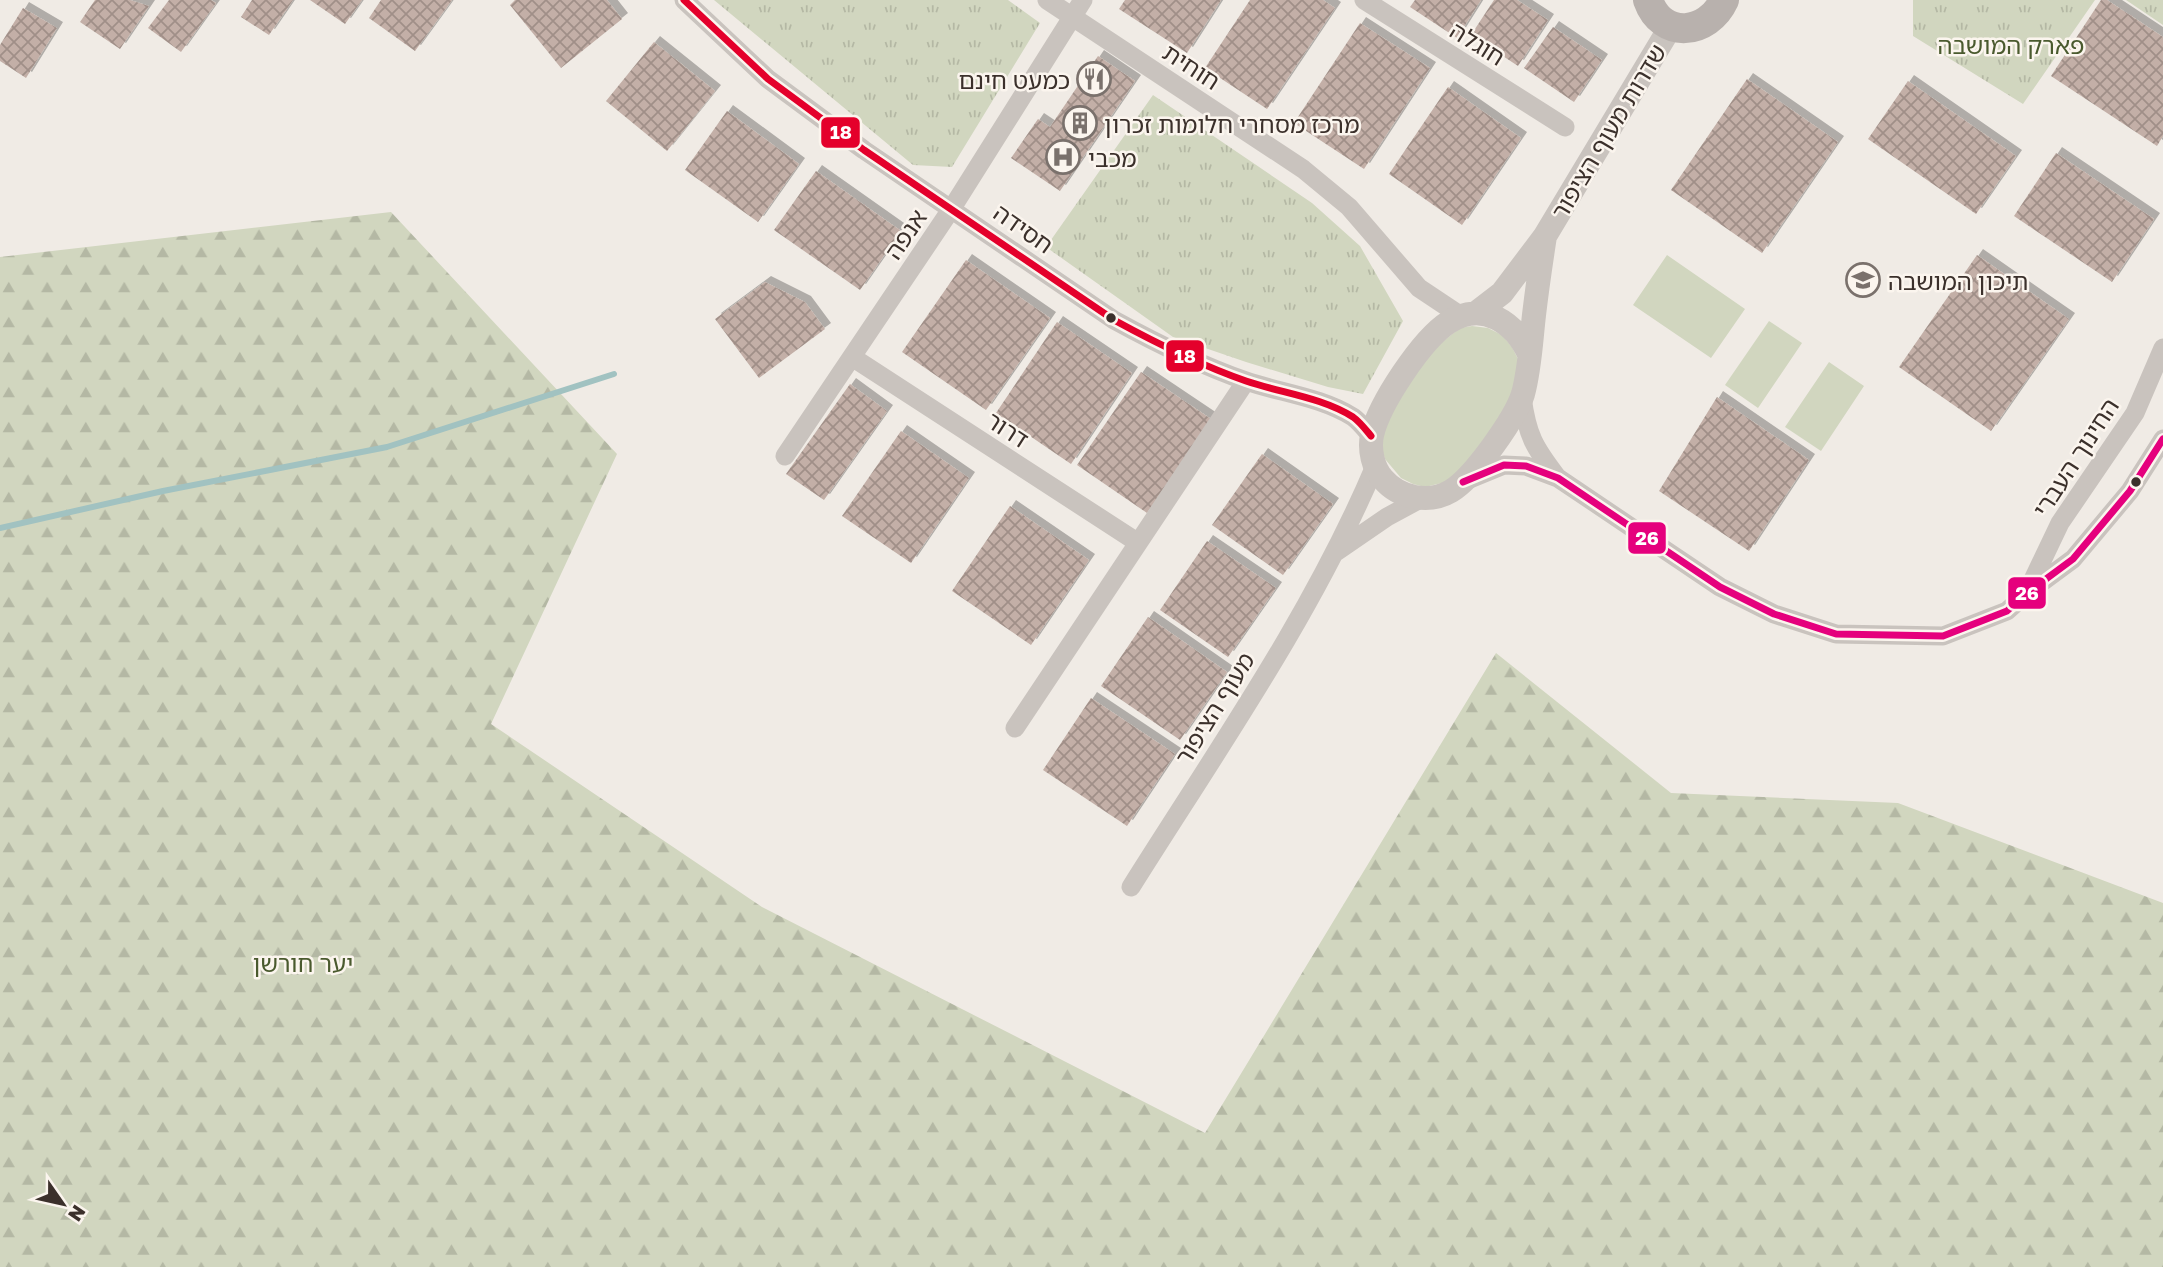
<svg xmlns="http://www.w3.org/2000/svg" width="2163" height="1267" viewBox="0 0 2163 1267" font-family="'Golos Text','Noto Sans Hebrew',sans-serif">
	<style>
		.grass { fill: #d1d6bf }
		.forest { fill: url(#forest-firs) }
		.park { fill: url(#park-tufts) }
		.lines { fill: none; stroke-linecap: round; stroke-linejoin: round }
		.stream { stroke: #a1c2c1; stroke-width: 6 }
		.building { fill: url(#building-cross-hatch); filter: url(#shadow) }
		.minor { stroke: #c9c3be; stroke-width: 19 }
		.tertiary { stroke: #c9c3be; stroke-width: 24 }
		.primary { stroke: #b8b1ad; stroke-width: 30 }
		.bus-1-casing { stroke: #fbf5ee; stroke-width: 12 }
		.bus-2-casing { stroke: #fbf5ee; stroke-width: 12 }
		.bus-1 { stroke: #e4002b; stroke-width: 7 }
		.bus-2 { stroke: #e5007d; stroke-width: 7 }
		.bus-dot { fill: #3b302b; stroke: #fbf5ee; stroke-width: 2.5 }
		.labels { text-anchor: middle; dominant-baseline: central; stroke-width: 5; stroke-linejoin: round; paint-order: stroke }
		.street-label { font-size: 24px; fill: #3b302b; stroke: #fbf5ee }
		.park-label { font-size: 24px; fill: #4a5a2e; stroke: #fbf5ee }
		.poi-label { font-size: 24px; fill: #3b302b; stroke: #fbf5ee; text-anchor: start }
		.line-badge { stroke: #fbf5ee; stroke-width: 2.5 }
		.badge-label { font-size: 19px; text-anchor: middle; font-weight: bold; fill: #fff }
	</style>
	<defs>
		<pattern id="forest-firs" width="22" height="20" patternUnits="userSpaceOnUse" patternTransform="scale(1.75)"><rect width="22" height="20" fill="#d1d6bf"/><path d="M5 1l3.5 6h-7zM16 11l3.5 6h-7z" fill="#b4b8a4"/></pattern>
		<pattern id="park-tufts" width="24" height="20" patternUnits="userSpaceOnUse" patternTransform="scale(1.75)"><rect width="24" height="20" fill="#d1d6bf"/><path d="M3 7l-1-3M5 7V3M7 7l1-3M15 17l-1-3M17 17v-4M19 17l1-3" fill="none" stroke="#b4b8a4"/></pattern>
		<pattern id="building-cross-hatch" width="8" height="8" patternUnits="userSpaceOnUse" patternTransform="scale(1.75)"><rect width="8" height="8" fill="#c3afa7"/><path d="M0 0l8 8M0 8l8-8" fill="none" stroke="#a08f88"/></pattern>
		<filter id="shadow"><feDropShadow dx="6" dy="-6" stdDeviation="0" flood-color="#0004"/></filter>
	</defs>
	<rect width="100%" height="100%" fill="#f0ebe5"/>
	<path class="grass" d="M 1667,255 L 1745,309 L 1711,358 L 1633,305 Z
		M 1769,321 L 1802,343 L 1758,408 L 1725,385 Z
		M 1472,326 L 1488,328 L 1502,335 L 1512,347 L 1519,361 L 1520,377 L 1497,426 L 1450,481 L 1425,487 L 1413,484 L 1401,478 L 1385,459 L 1381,446 L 1385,421 L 1432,350 L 1460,328 Z
		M 1829,362 L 1864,386 L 1821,451 L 1785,427 Z"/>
	<path class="forest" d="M 391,212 L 617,454 L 491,724 L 762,907 L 1205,1133 L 1496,653 L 1671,793 L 1898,803 L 2163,903 L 2163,1267 L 0,1267 L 0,257 Z"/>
	<path class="park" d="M 714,0 L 1008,0 L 1040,23 L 952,167 L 913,165 Z
		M 1913,0 L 2095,0 L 2023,104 L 1913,36 Z
		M 2126,0 L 2163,0 L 2163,25 Z
		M 1153,95 L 1312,203 L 1360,246 L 1403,321 L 1363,394 L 1328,387 L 1246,362 L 1173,337 L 1046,247 Z"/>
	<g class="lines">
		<path class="stream" d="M 0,528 L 163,491 L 387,447 L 614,374"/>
	</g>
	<path class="building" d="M 95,0 L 130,0 L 149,6 L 120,49 L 80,22 Z
		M 169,0 L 211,0 L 216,3 L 181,52 L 148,28 Z
		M 252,0 L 293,0 L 269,35 L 241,17 Z
		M 310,0 L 362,0 L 345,24 Z
		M 381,0 L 452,0 L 415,51 L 369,18 Z
		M 515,0 L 607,0 L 622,19 L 561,68 L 510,5 Z
		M 1125,0 L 1221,0 L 1187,53 L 1119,9 Z
		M 1250,0 L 1323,0 L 1335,8 L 1267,109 L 1205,68 Z
		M 1415,0 L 1481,0 L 1457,38 L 1410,7 Z
		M 1494,0 L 1517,0 L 1548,20 L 1518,66 L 1471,35 Z
		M 2101,0 L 2107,0 L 2163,37 L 2163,136 L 2157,146 L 2051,76 Z
		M 23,8 L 57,28 L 26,78 L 0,61 L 0,45 Z
		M 1360,23 L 1430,68 L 1364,169 L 1294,123 Z
		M 1553,27 L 1602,60 L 1574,102 L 1524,68 Z
		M 654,42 L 715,91 L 667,151 L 606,101 Z
		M 1098,56 L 1135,81 L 1060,191 L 1011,158 L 1038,119 L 1050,127 Z
		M 1747,79 L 1838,142 L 1762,253 L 1671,190 Z
		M 1908,81 L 2016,156 L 1976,214 L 1868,139 Z
		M 1448,87 L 1521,138 L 1462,225 L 1389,174 Z
		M 727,111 L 799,164 L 758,222 L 685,170 Z
		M 2056,153 L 2154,219 L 2112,282 L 2014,216 Z
		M 816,171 L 901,231 L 860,290 L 774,230 Z
		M 1977,255 L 2069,319 L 1991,431 L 1899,367 Z
		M 966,260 L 1050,318 L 986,410 L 902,352 Z
		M 765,282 L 805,302 L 825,329 L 759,378 L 715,319 Z
		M 1057,322 L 1132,373 L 1071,464 L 996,413 Z
		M 1141,372 L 1211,419 L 1147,513 L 1077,465 Z
		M 850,384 L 887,411 L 824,500 L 786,474 Z
		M 1717,397 L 1809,460 L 1749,551 L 1659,491 Z
		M 901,431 L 969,478 L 911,563 L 842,516 Z
		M 1262,454 L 1333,504 L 1283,575 L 1212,525 Z
		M 1010,506 L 1089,560 L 1031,645 L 952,591 Z
		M 1207,541 L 1276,588 L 1228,657 L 1160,610 Z
		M 1148,617 L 1227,672 L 1180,740 L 1101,686 Z
		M 1091,698 L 1175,754 L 1127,826 L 1043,770 Z"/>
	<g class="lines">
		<path class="minor" d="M 684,0 L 768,79 L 864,150 L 1114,320 C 1156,343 1200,365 1246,381 C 1281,393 1321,397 1353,417 C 1360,422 1366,430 1371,436
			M 1047,0 L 1303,169 L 1349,207 L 1419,288 L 1461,316
			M 1364,0 L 1565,127
			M 852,357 L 1137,542
			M 1522,397 C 1527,435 1534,447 1557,477
			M 785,456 L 952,208 L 1083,0
			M 1465,481 L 1504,465 L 1526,466 L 1558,478 L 1720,587 L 1774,614 L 1836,634 L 1943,636 L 2007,611 L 2027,593 L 2073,559 L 2130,491 L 2163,439
			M 1336,552 L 1387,517 L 1422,498
			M 2029,588 L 2060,523 L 2135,413 L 2163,348
			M 1015,728 L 1246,381
			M 1131,887 C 1217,750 1312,615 1375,466"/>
		<path class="tertiary" d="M 1476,313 L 1502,293 L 1545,236 L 1671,26
			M 1529,354 C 1515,323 1483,300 1449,322 C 1422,339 1379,404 1372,435 C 1369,450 1373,468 1383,479 C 1399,498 1429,504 1451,491 C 1473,478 1515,419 1523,394 C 1530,368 1531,341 1534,315 C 1537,289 1541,262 1545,236"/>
		<path class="primary" d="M 1648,0 C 1662,40 1708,35 1724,0"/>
		<g class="bus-1-casing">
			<path id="bus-1" d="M 684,0 L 768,79 L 864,150 L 1114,320 C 1156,343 1200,365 1246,381 C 1281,393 1321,397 1353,417 C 1360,422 1366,430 1371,436"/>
		</g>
		<g class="bus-2-casing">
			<path id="bus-2" d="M 1463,482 L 1504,465 L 1526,466 L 1558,478 L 1720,587 L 1774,614 L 1836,634 L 1943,636 L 2007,611 L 2027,593 L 2073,559 L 2130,491 L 2163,439"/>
		</g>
		<use href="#bus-1" class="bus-1"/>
		<use href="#bus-2" class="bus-2"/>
	</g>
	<defs>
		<g id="restaurant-ring" transform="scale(1.75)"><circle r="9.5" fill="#fbf5ee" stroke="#7a716c" stroke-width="1.5"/><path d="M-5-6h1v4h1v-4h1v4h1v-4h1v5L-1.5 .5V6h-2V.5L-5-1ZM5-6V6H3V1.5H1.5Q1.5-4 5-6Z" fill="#7a716c"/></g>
		<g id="building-ring" transform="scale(1.75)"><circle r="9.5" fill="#fbf5ee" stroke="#7a716c" stroke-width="1.5"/><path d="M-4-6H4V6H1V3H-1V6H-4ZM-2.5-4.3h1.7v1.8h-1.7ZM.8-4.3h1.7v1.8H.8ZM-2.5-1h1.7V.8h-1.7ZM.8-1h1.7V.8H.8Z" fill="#7a716c"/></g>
		<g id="hospital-ring" transform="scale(1.75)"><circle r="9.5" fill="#fbf5ee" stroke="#7a716c" stroke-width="1.5"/><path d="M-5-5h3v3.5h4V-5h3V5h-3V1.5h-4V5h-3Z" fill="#7a716c"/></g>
		<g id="school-ring" transform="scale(1.75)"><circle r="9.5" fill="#fbf5ee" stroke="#7a716c" stroke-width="1.5"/><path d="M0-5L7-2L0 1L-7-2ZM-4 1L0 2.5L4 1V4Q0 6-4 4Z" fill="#7a716c"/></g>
	</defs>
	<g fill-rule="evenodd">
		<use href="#restaurant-ring" x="1094" y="79"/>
		<use href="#building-ring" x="1080" y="123"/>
		<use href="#hospital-ring" x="1063" y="157"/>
		<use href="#school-ring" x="1863" y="280"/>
	</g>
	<g class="bus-dot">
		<circle cx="1111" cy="318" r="6"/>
		<circle cx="2136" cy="482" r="6"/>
	</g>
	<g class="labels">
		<g class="street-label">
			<text transform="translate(1478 43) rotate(32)">חוגלה</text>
			<text transform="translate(1192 66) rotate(33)">חוחית</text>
			<text transform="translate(1608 131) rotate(-59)">שדרות מעוף הציפור</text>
			<text transform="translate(1024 228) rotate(35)">חסידה</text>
			<text transform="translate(905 234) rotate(-56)">אנפה</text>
			<text transform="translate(1008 429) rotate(33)">דרור</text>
			<text transform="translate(2075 457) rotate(-57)">החינוך העברי</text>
			<text transform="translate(1214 708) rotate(-58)">מעוף הציפור</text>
		</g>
		<g class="park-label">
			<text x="2011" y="44">פארק המושבה</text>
			<text x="303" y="962">יער חורשן</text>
		</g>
		<g class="poi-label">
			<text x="1070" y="79" text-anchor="end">כמעט חינם</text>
			<text x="1104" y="123">מרכז מסחרי חלומות זכרון</text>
			<text x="1088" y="157">מכבי</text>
			<text x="1888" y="280">תיכון המושבה</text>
		</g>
	</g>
	<g class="line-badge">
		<rect x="820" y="116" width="41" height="33" rx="7" fill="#e4002b"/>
		<rect x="1165" y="339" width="40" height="34" rx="7" fill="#e4002b"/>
		<rect x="1627" y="521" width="40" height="34" rx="7" fill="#e5007d"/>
		<rect x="2007" y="576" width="40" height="34" rx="7" fill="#e5007d"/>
	</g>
	<g class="badge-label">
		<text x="841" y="139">18</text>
		<text x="1185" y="363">18</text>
		<text x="1647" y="545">26</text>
		<text x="2027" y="600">26</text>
	</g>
	<g transform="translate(63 1204) rotate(124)" stroke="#fbf5ee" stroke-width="5" paint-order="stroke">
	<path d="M0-5L12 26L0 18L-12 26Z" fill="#3b302b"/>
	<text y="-10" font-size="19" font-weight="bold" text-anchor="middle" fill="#3b302b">N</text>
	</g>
</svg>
